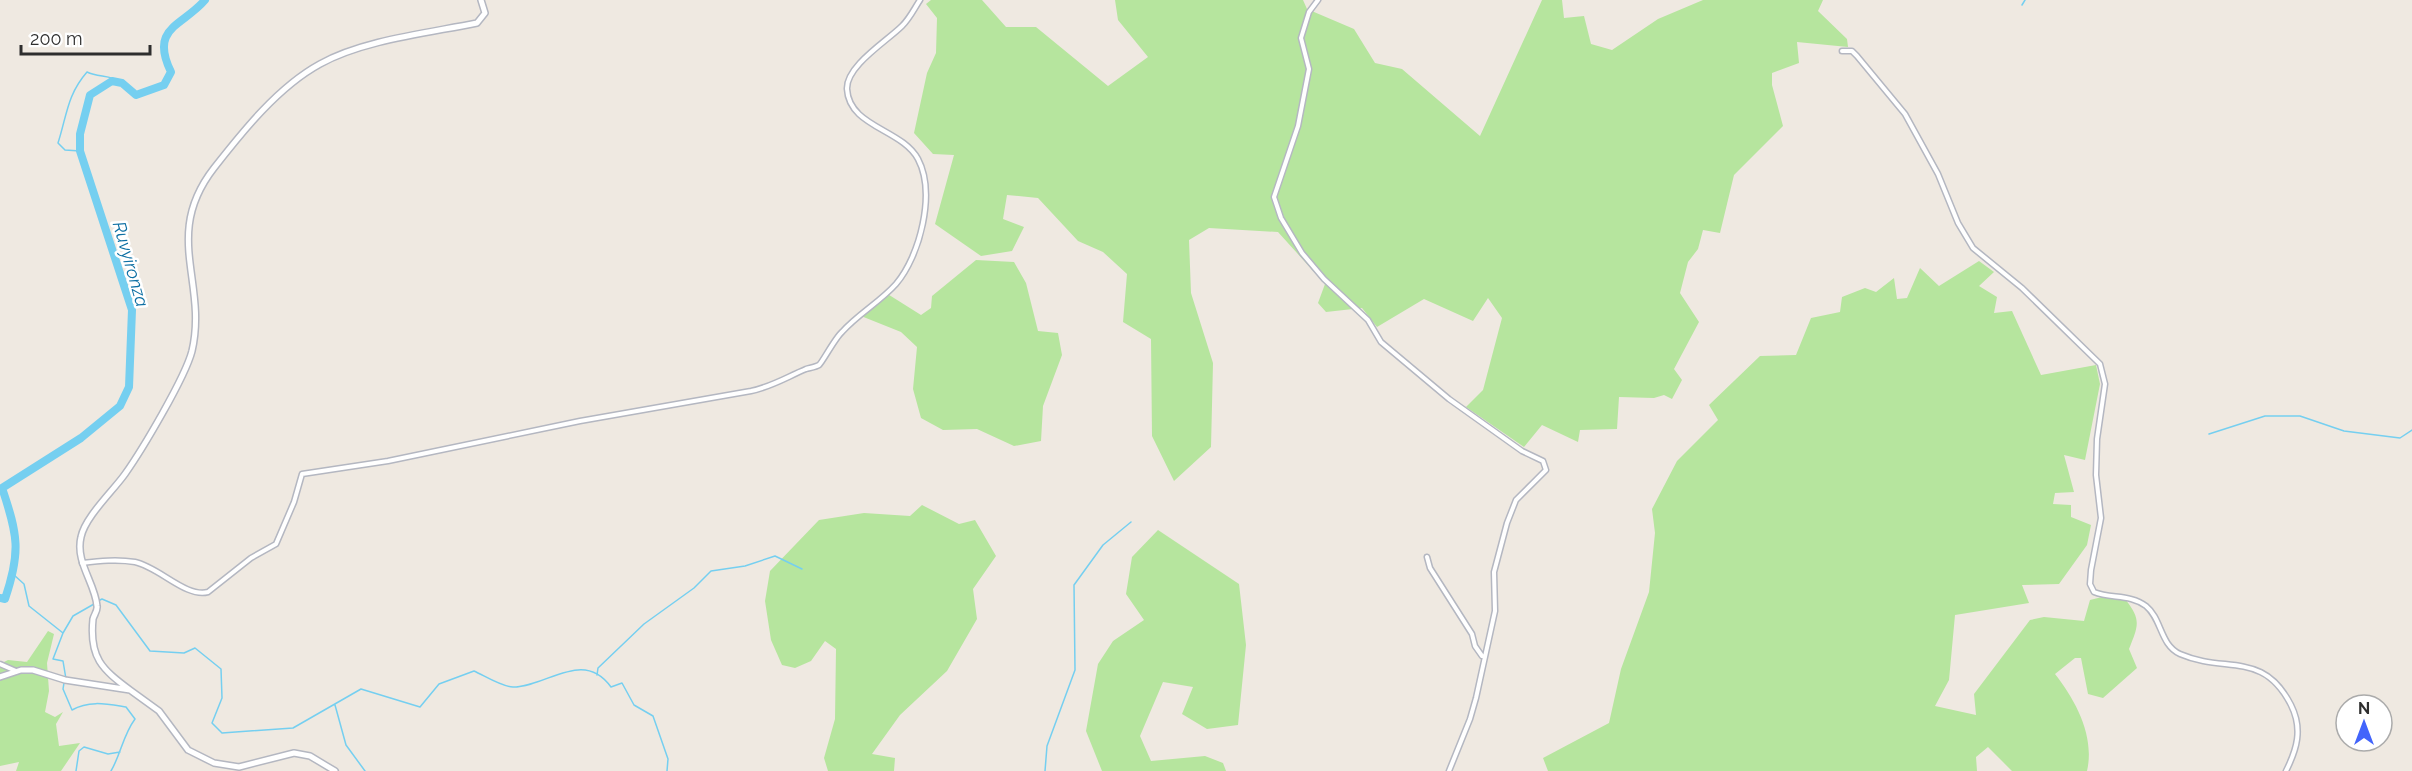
<svg xmlns="http://www.w3.org/2000/svg" width="2412" height="771" viewBox="0 0 2412 771" font-family="Raleway,sans-serif">
	<style>
		.green { fill: #b6e59e }
		.lines { fill: none; stroke-linecap: round; stroke-linejoin: round }
		.stream { stroke: #75cff0; stroke-width: 1.5 }
		.river { stroke: #75cff0; stroke-width: 8 }
		.minor-casing { stroke: #b4b7c1; stroke-width: 7 }
		.tertiary-casing { stroke: #b4b7c1; stroke-width: 8 }
		.minor { stroke: #fff; stroke-width: 4 }
		.tertiary { stroke: #fff; stroke-width: 5 }
		.labels { text-anchor: middle; dominant-baseline: central; stroke-width: 5; stroke-linejoin: round; paint-order: stroke }
		.water-label { font-size: 18px; font-style: italic; fill: #0d6fa3; stroke: #fff }
	</style>
	<rect width="100%" height="100%" fill="#efe9e1"/>
	<path class="green" d="M 931,0 L 982,0 L 1006,27 L 1036,27 L 1108,86 L 1148,57 L 1118,20 L 1115,0 L 1303,0 L 1307,9 L 1354,29 L 1375,63 L 1402,69 L 1480,136 L 1542,0 L 1562,0 L 1564,18 L 1584,16 L 1591,44 L 1612,50 L 1658,19 L 1703,0 L 1823,0 L 1818,11 L 1847,39 L 1848,47 L 1797,42 L 1799,63 L 1772,73 L 1772,85 L 1783,126 L 1734,175 L 1720,233 L 1703,230 L 1698,249 L 1688,262 L 1680,293 L 1699,322 L 1674,369 L 1682,380 L 1672,399 L 1664,395 L 1654,398 L 1619,397 L 1617,429 L 1580,430 L 1578,442 L 1542,425 L 1524,447 L 1466,407 L 1483,390 L 1502,318 L 1488,298 L 1473,321 L 1424,299 L 1377,327 L 1362,308 L 1326,312 L 1318,303 L 1325,284 L 1278,232 L 1209,228 L 1189,240 L 1191,293 L 1213,363 L 1211,447 L 1174,481 L 1152,436 L 1151,339 L 1123,322 L 1127,274 L 1103,252 L 1078,241 L 1038,198 L 1007,195 L 1003,219 L 1024,227 L 1012,251 L 981,256 L 935,224 L 954,155 L 933,154 L 914,133 L 927,73 L 936,53 L 937,18 L 926,4 Z
		M 976,260 L 1014,262 L 1026,283 L 1038,331 L 1058,333 L 1062,355 L 1043,406 L 1041,441 L 1014,446 L 977,429 L 943,430 L 921,418 L 913,389 L 917,347 L 901,332 L 861,316 L 886,293 L 921,315 L 931,308 L 932,296 Z
		M 1979,261 L 1994,272 L 1979,286 L 1997,297 L 1994,313 L 2012,311 L 2041,375 L 2096,365 L 2100,384 L 2085,460 L 2064,455 L 2074,492 L 2055,493 L 2053,504 L 2071,505 L 2071,517 L 2091,525 L 2087,545 L 2059,584 L 2022,585 L 2029,603 L 1955,615 L 1949,680 L 1935,706 L 1976,715 L 1974,694 L 2030,620 L 2044,617 L 2084,621 L 2090,600 L 2102,597 L 2125,599 C 2142,620 2138,626 2129,649 L 2137,668 L 2103,698 L 2088,694 L 2081,658 L 2075,658 L 2055,674 C 2076,701 2095,736 2087,771 L 2012,771 L 1988,747 L 1976,757 L 1977,771 L 1548,771 L 1543,758 L 1609,723 L 1621,669 L 1649,592 L 1655,533 L 1652,509 L 1677,461 L 1718,420 L 1709,405 L 1760,356 L 1796,355 L 1811,318 L 1840,312 L 1842,297 L 1865,288 L 1876,292 L 1894,278 L 1897,299 L 1907,298 L 1920,268 L 1939,286 Z
		M 922,505 L 959,524 L 975,520 L 996,556 L 973,589 L 977,619 L 947,671 L 900,715 L 872,754 L 895,758 L 894,771 L 828,771 L 824,758 L 835,719 L 836,649 L 825,641 L 811,661 L 795,668 L 782,665 L 771,640 L 765,601 L 770,571 L 819,520 L 864,513 L 910,516 Z
		M 1158,530 L 1239,584 L 1246,645 L 1238,725 L 1207,729 L 1182,714 L 1193,687 L 1163,682 L 1140,736 L 1151,761 L 1205,756 L 1223,763 L 1226,771 L 1102,771 L 1086,731 L 1098,664 L 1113,641 L 1144,620 L 1126,594 L 1132,557 Z
		M 48,631 L 54,634 L 47,663 L 49,691 L 45,712 L 55,717 L 63,712 L 56,724 L 59,746 L 80,743 L 61,771 L 16,771 L 19,762 L 0,766 L 0,664 L 8,660 L 27,662 Z"/>
	<g class="lines">
		<path class="stream" d="M 2022,5 L 2025,0
			M 80,151 L 65,150 L 58,143 C 67,115 67,95 87,72 C 99,78 110,74 122,83
			M 2209,434 L 2265,416 L 2300,416 L 2344,431 L 2400,438 L 2412,430
			M 14,575 L 24,584 L 29,606 L 63,633 L 53,659 L 63,661 L 66,679
			M 98,601 L 102,599 L 116,605 L 150,651 L 184,653 L 195,648 L 221,669 L 222,698 L 212,723 L 222,733 L 293,728 L 361,689 L 420,707 L 439,684 L 474,671 C 485,676 502,687 513,687 C 547,687 583,648 611,687 L 622,683 L 634,705 L 653,716 L 668,759 L 667,771
			M 63,633 L 73,616 L 94,604
			M 597,675 L 598,668 L 644,624 L 694,588 L 711,571 L 745,566 L 775,556 L 802,569
			M 64,683 L 63,689 L 72,710 C 89,700 107,704 126,707 L 135,719 C 123,735 121,754 111,771
			M 335,705 L 346,745 L 365,771
			M 76,771 L 79,751 L 84,747 L 108,754 L 120,752
			M 1045,771 L 1047,746 L 1075,670 L 1074,585 L 1103,545 L 1131,522"/>
		<path class="river" d="M 0,598 L 5,599 C 21,552 18,535 2,488 L 81,438 L 120,406 L 129,387 L 132,310 L 80,151 L 80,134 L 90,95 L 112,81 L 122,83 L 136,95 L 164,85 L 171,72 C 149,27 183,26 205,0"/>
		<g class="minor-casing">
			<path id="minor" d="M 1318,0 L 1309,12 L 1301,38 L 1309,69 L 1298,126 L 1274,197 L 1281,218 L 1302,253 L 1324,279 L 1368,320 L 1381,342 L 1449,399 L 1522,451 L 1543,461 L 1546,470 L 1516,500 L 1507,523 L 1494,572 L 1495,611 L 1476,698 L 1470,719 L 1449,771
				M 1842,51 L 1852,51 L 1857,56 L 1905,114 L 1938,174 L 1958,223 L 1973,248 L 2022,288 L 2100,364 L 2105,384 L 2097,439 L 2096,475 L 2101,518 L 2091,570 L 2090,584 L 2094,592 C 2111,599 2130,594 2146,606 C 2162,619 2160,645 2180,654 C 2226,674 2263,650 2291,705 C 2303,729 2297,749 2286,771
				M 1427,557 L 1430,568 L 1472,634 L 1475,646 L 1482,656
				M 82,563 C 99,561 117,559 135,562 C 159,567 186,598 208,592 L 251,558 L 276,544 L 294,502 L 302,474 L 388,461 L 580,421 L 751,391 C 771,387 787,377 806,369 C 809,368 816,367 819,365 C 822,363 835,338 842,332 C 858,314 880,302 896,284 C 920,256 936,193 918,159 C 902,129 849,127 847,89 C 846,66 887,41 902,26 C 910,18 914,9 920,0
				M 0,664 L 16,671"/>
		</g>
		<g class="tertiary-casing">
			<path id="tertiary" d="M 0,677 L 21,670 L 33,670 L 65,680 L 130,690 L 159,711 L 188,750 L 214,763 L 239,767 L 294,753 L 310,756 L 335,771
				M 130,690 C 102,669 89,658 93,619 C 94,615 98,610 97,606 C 95,583 75,562 81,537 C 85,517 113,491 125,474 C 142,450 185,378 192,351 C 208,282 162,235 214,168 C 243,131 278,87 320,64 C 363,40 428,33 477,23 L 485,13 L 481,0"/>
		</g>
		<use href="#minor" class="minor"/>
		<use href="#tertiary" class="tertiary"/>
	</g>
	<g class="labels">
		<g class="water-label">
			<text transform="translate(131 264) rotate(74)">Ruvyironza</text>
		</g>
	</g>
	<g transform="translate(2364 723)"><circle r="28" fill="#ffffff" stroke="#ababab" stroke-width="1.5"/>
	<path d="M0-4.5L10 22L0 15L-10 22Z" fill="#4264fb"/>
	<text y="-9" font-size="16" font-weight="bold" text-anchor="middle" fill="#2e2e2e">N</text>
	</g>
	<path d="M21 45v9h129v-9" fill="none" stroke="#2e2e2e" stroke-width="3"/>
	<text x="30" y="45" font-size="18" fill="#2e2e2e" stroke="#ffffff" stroke-width="4.5" paint-order="stroke">200 m</text>
</svg>
